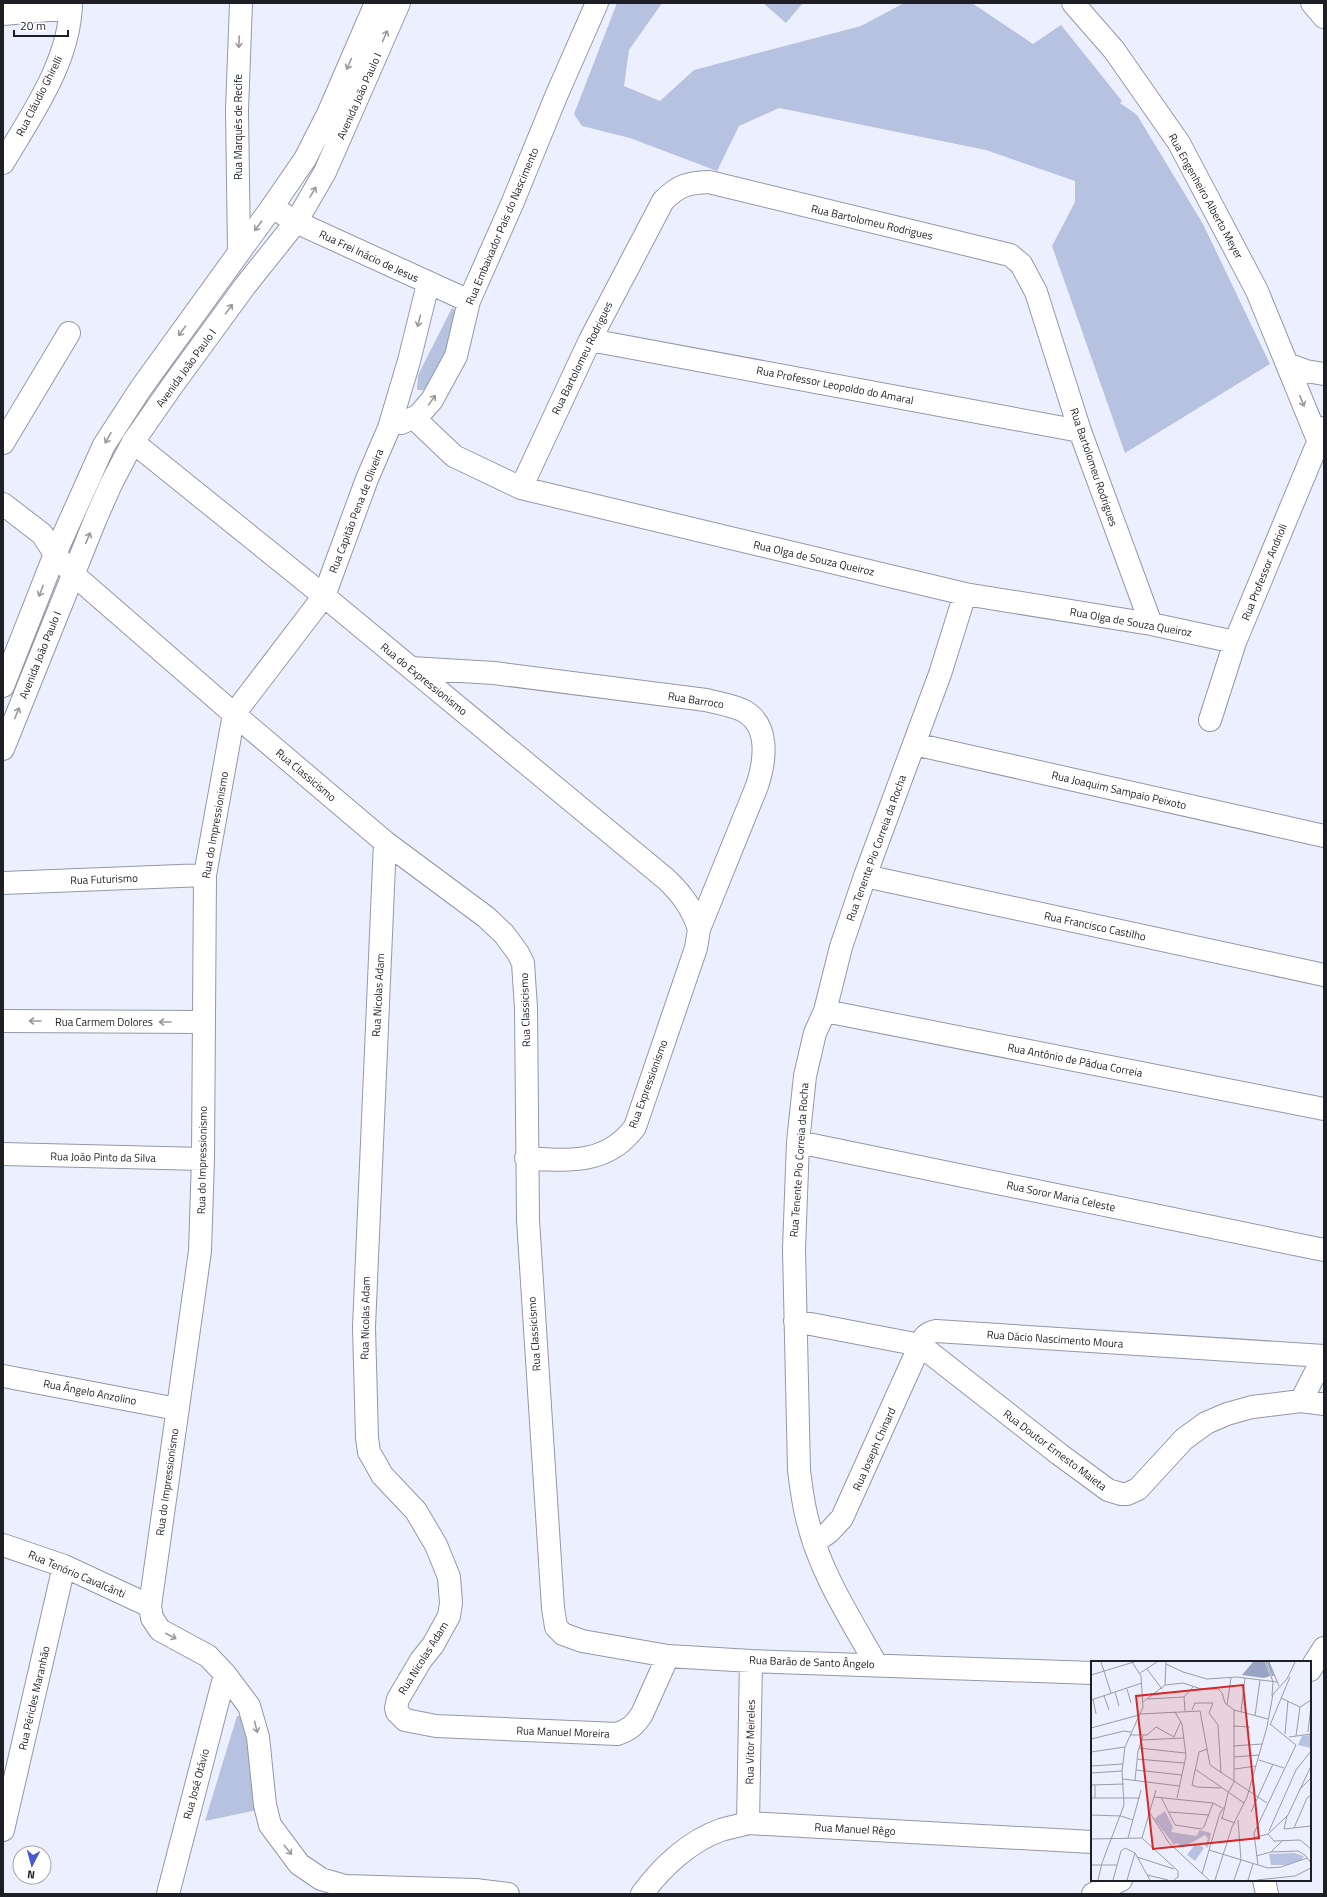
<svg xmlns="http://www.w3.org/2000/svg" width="1327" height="1897" viewBox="0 0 1327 1897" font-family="'Titillium Web',sans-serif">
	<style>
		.green { fill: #b7c1e0 }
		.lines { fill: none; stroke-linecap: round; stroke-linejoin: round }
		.minor-casing { stroke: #9398a8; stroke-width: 24 }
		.major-casing { stroke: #9398a8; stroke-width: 24 }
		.minor { stroke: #fff; stroke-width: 22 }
		.major { stroke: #fff; stroke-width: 22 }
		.oneway { stroke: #999a9d }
		.labels { text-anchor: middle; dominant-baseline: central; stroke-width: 3; stroke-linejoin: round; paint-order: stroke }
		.street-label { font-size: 11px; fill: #1d1f25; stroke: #fff }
		.inset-river { fill: none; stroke: #99a3c3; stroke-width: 2 }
		.inset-road { fill: none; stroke: #999ca7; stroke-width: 1 }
		.view { fill: #d62828; fill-opacity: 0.15; stroke: #d62828; stroke-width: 2 }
		.inset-edge { fill: none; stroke: #1d1f25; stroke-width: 2 }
	</style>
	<rect width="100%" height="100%" fill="#ecf0fe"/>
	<path class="green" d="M 617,3 L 662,3 L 629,50 L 624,86 L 660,101 L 694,70 L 861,26 L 904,3 L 972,3 L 1033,44 L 1061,25 L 1122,101 L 1120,103 L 1137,115 L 1203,224 L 1270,364 L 1125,453 L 1052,246 L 1075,202 L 1075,181 L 986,150 L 779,108 L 739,126 L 717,171 L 630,138 L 582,126 L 574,114 Z
		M 763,3 L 803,3 L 786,23 Z
		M 452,308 L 467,313 L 433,391 L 417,390 L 418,375 Z
		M 246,1715 L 257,1810 L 205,1821 L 237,1716 Z"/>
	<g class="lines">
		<g class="minor-casing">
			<path id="minor" d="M 1073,3 L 1114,50 L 1179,143 L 1257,291 L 1318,440
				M 1312,3 L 1324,17
				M 3,14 L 71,8
				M 3,163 C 32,114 70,61 71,3
				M 272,207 L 296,222 L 469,301
				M 239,252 L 237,110 L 241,3
				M 428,284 L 409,361 L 389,428 L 367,479 L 324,596 L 234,714 L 205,875 L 203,1159 L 200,1251 L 150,1606 L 152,1618 L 160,1630 L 208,1656 L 225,1674 L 249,1706 L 258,1737 L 265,1805 L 270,1825 L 299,1864 L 321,1879 L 345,1886 L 475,1890 L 508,1894
				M 590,340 L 1080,431
				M 1287,364 L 1306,371 L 1324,374
				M 414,418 L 454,456 L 521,488 L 965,594 L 1151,624 L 1235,642
				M 401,423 L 418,416 L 432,400 L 456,356 L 469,301 L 512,204 L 557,94 L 597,3
				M 133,442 L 324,596 L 666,879 C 682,894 692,908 699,929
				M 3,443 L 69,333
				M 521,488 L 590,340 L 663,201 C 679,185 687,183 709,182 L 1010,255 L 1021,264 L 1036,292 L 1080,431 L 1151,624
				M 3,504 L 42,534 L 55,554 L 73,574 L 234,714 L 385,842 L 486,917 L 504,934 L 518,953 L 523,963 L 526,1008 L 528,1220 L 553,1608 L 556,1627 L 563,1634 L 582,1641 L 668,1656 L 751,1661 L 1092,1673
				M 411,668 L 494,673 L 706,700 C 718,703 731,705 742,710 C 771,724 765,762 757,786 L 699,929 L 696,948 L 635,1127 C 607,1165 568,1161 526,1158
				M 1210,720 L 1235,642 L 1324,428
				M 914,744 L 1324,836
				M 385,842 L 364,1327 L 367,1438 L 369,1452 L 376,1464 L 382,1475 L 416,1511 L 436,1545 L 449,1577 L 451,1603 L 449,1616 L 433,1645 L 421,1660 L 398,1699 L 396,1708 L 397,1712 L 405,1720 L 436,1726 L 617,1734 C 629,1730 635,1725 642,1714 L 668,1656
				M 865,876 L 1324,975
				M 3,883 L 205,875
				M 825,1011 L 1324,1109
				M 3,1021 L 204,1022
				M 798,1142 L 1324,1250
				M 3,1154 L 203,1159
				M 795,1321 L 920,1345 L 1059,1454 L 1108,1490 L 1121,1494 L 1127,1494 L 1138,1489 L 1184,1439 L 1206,1423 L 1227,1414 L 1252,1407 L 1301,1401 L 1324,1404
				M 3,1376 L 177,1409
				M 1301,1401 L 1324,1356
				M 814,1543 L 829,1532 L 842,1518 L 920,1345 C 924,1337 926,1333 936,1331 L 1324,1356
				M 3,1545 L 64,1566 L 150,1606
				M 876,1664 C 850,1618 819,1571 807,1518 C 803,1503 801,1486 799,1470 L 794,1249 L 798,1142 L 805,1076 L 815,1033 L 825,1011 L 841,947 L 865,876 L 940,674 L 965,594
				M 1310,1670 L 1324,1648
				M 748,1823 L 751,1661
				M 3,1830 L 64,1566
				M 1264,1880 L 1267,1894
				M 168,1894 L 225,1674
				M 642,1894 C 661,1868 689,1841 721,1830 C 730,1827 739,1826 748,1823 L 1092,1842
				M 1093,1894 L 1121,1880"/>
		</g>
		<g class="major-casing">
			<path id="major" d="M 3,686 L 55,554 L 104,445 L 141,388 L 272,207 L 305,159 L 328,114 L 376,3
				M 3,749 L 96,518 L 111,484 L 133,442 L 172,386 L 245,286 L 296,222 L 325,172 L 399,3"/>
		</g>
		<use href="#minor" class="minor"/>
		<use href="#major" class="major"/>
	</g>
	<defs><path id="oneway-shaft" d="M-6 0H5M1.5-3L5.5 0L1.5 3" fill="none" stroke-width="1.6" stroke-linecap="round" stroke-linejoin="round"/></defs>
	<g class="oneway">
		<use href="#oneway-shaft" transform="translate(385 36) rotate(-66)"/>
		<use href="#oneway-shaft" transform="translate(239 42) rotate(92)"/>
		<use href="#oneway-shaft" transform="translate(349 64) rotate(113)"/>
		<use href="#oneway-shaft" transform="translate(313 192) rotate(-59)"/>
		<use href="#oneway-shaft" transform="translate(258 226) rotate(127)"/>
		<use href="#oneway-shaft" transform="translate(229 309) rotate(-54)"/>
		<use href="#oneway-shaft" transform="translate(419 321) rotate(104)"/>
		<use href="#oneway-shaft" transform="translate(182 331) rotate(126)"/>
		<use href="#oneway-shaft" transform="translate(432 400) rotate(-54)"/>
		<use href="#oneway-shaft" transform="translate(1302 401) rotate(68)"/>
		<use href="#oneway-shaft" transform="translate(108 438) rotate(119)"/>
		<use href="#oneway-shaft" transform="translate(88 538) rotate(-67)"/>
		<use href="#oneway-shaft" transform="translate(41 591) rotate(111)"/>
		<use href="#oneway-shaft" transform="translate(17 713) rotate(-68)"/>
		<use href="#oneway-shaft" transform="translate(35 1021) rotate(-180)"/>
		<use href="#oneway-shaft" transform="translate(165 1022) rotate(-180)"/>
		<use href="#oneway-shaft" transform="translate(171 1636) rotate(27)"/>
		<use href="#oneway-shaft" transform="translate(256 1727) rotate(76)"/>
		<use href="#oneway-shaft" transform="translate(288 1850) rotate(51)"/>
	</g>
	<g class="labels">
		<g class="street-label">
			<text transform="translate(39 96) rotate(-63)">Rua Cláudio Ghirelli</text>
			<text transform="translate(359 96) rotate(-66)">Avenida João Paulo I</text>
			<text transform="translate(238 127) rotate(-90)">Rua Marquês de Recife</text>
			<text transform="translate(1206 196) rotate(61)">Rua Engenheiro Alberto Meyer</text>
			<text transform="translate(872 222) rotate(13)">Rua Bartolomeu Rodrigues</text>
			<text transform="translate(502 226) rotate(-67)">Rua Embaixador Pais do Nascimento</text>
			<text transform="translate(369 256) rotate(25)">Rua Frei Inácio de Jesus</text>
			<text transform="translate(582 358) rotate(-64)">Rua Bartolomeu Rodrigues</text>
			<text transform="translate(186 368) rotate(-54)">Avenida João Paulo I</text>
			<text transform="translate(835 385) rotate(11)">Rua Professor Leopoldo do Amaral</text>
			<text transform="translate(1094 467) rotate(71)">Rua Bartolomeu Rodrigues</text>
			<text transform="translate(356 511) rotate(-69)">Rua Capitão Pena de Oliveira</text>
			<text transform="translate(814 558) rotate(13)">Rua Olga de Souza Queiroz</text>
			<text transform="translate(1264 572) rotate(-68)">Rua Professor Andrioli</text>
			<text transform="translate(1131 622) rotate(10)">Rua Olga de Souza Queiroz</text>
			<text transform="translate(40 655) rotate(-68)">Avenida João Paulo I</text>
			<text transform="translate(424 679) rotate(39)">Rua do Expressionismo</text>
			<text transform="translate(696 700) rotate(9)">Rua Barroco</text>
			<text transform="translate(306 775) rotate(40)">Rua Classicismo</text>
			<text transform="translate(1119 790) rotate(13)">Rua Joaquim Sampaio Peixoto</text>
			<text transform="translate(215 825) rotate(-80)">Rua do Impressionismo</text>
			<text transform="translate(876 848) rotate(-70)">Rua Tenente Pio Correia da Rocha</text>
			<text transform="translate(104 879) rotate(-2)">Rua Futurismo</text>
			<text transform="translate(1095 926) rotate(12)">Rua Francisco Castilho</text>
			<text transform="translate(378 995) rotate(-87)">Rua Nicolas Adam</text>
			<text transform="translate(525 1010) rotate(-92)">Rua Classicismo</text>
			<text x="104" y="1022">Rua Carmem Dolores</text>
			<text transform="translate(1075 1060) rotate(11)">Rua Antônio de Pádua Correia</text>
			<text transform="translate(648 1084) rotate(-70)">Rua Expressionismo</text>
			<text transform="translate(103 1157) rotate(1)">Rua João Pinto da Silva</text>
			<text transform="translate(202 1160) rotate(-89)">Rua do Impressionismo</text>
			<text transform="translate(799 1160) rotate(-86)">Rua Tenente Pio Correia da Rocha</text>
			<text transform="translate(1061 1196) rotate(12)">Rua Soror Maria Celeste</text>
			<text transform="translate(365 1318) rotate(-89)">Rua Nicolas Adam</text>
			<text transform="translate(534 1334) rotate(-94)">Rua Classicismo</text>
			<text transform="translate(1055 1339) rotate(4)">Rua Dácio Nascimento Moura</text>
			<text transform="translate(90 1392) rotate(11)">Rua Ângelo Anzolino</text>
			<text transform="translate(874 1449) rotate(-66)">Rua Joseph Chinard</text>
			<text transform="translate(1055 1450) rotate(37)">Rua Doutor Ernesto Maieta</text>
			<text transform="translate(167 1482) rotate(-82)">Rua do Impressionismo</text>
			<text transform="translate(77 1574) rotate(23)">Rua Tenório Cavalcânti</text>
			<text transform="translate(423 1658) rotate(-58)">Rua Nicolas Adam</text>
			<text transform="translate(812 1662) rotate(2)">Rua Barão de Santo Ângelo</text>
			<text transform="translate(34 1698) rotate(-77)">Rua Péricles Maranhão</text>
			<text transform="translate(563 1732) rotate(2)">Rua Manuel Moreira</text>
			<text transform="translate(750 1742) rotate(-89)">Rua Vitor Meireles</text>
			<text transform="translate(196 1784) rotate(-75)">Rua José Otávio</text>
			<text transform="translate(855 1829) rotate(3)">Rua Manuel Rêgo</text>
		</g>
	</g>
	<g transform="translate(1091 1661)">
		<rect width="220" height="220" fill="#ecf0fe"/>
		<path d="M 220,74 L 220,87 L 207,84 L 211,75 ZM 74,150 L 82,166 L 80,171 L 105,175 L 109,169 L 120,172 L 117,187 L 114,185 L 117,178 L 114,174 L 93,186 L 85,182 L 83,184 L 63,158 ZM 105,182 L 113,187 L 104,200 L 96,194 ZM 203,192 L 213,195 L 210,199 L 195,204 L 180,204 L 178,193 Z" fill="#b7c1e0"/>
		<path d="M 162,1 L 174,1 L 179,15 L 173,17 L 151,14 Z" fill="#99a3c3"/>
		<path class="inset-river" d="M 177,1 L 182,15"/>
		<path class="inset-road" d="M 10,1 L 20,32M 175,1 L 182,21 L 181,35M 178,1 L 188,25M 75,3 L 92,11 L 116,18 L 146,16 L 186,21M 56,8 L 71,28M 49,12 L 66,1M 0,14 L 43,1M 74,24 L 92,22 L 110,28 L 127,28 L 131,32 L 134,42 L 143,49 L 177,58M 74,24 L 75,1M 36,28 L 40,42M 24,31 L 28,45M 13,35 L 18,49M 93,36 L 94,50M 190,37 L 209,46M 2,38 L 5,53M 57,38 L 93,36 L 102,26M 0,39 L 51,22M 52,41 L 74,24M 136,44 L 140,17M 209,46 L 220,39M 101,49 L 104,42 L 122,42 L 118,52 L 127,64 L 130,112M 84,51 L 91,63 L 95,95 L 86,137M 150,51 L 154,17M 49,53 L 109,50 L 119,104 L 176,142M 164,55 L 169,19M 179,64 L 199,16M 142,65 L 159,66M 0,67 L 48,54M 217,71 L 220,45M 194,73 L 197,40M 39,74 L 56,74 L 65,66 L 83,76M 205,75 L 209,46M 83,76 L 90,60M 198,76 L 220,73M 0,78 L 33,70 L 40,71M 50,79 L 93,77M 142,85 L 171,83M 48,87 L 94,92M 116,88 L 108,91 L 101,124 L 106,126 L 130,127M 0,91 L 34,86M 143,96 L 168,94M 46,98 L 93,102M 168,99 L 193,107M 0,105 L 32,103M 220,105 L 197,154 L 177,173 L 183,180 L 209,179 L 220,188M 104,108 L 153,142M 144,108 L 165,105M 45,109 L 91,114M 0,112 L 31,110M 32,118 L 88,125M 44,119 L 47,90 L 52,75M 0,124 L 33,123M 4,124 L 4,137M 208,129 L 220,117M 220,135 L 220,151M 63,136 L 122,142 L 131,147M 70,136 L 84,164 L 110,168 L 113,166 L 122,142M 0,137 L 49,137M 78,151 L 118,154M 160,151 L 182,103M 59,152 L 78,182 L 118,219M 0,154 L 30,155 L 42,159M 196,155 L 193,168 L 220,165M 130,157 L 144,162M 131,158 L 137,132 L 143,121 L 143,49M 203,167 L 216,137 L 220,134M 178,170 L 205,109 L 220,90M 37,177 L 50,129M 51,177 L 87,210 L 87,216 L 83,219M 51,177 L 65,129M 162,177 L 177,173M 0,178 L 51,177M 118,189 L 177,207 L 190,206 L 216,197M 180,191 L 192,179M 165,195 L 180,191 L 207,190 L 214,194 L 220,202M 46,196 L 83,208M 0,204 L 26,204M 167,204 L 163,172 L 205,84 L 179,63M 111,213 L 129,152 L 133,146M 56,214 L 77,219M 7,219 L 11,202 L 33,144 L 31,110 L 34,86 L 52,46 L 50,15 L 41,1M 22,219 L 30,190 L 34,187 L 44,192 L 59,219M 36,219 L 44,192M 124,219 L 141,166 L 156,136 L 176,66 L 182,33 L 196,18 L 204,1M 143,219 L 150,199 L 147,159M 157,219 L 162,203M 166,219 L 204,215 L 220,207"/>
		<path class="view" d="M 152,24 L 168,177 L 62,188 L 45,35 Z"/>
		<rect width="220" height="220" class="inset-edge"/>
	</g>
	<rect width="1327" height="1897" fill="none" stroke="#1d1f25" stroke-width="8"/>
	<g transform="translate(32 1865) rotate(186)"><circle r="19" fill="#ffffff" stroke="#a5a5a8"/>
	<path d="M0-3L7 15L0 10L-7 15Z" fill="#485bd0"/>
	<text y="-6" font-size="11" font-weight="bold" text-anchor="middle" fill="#1d1f25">N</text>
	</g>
	<path d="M14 30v6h54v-6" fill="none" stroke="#1d1f25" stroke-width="2"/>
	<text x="20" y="30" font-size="12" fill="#1d1f25" stroke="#ffffff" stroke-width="3" paint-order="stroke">20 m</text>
</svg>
